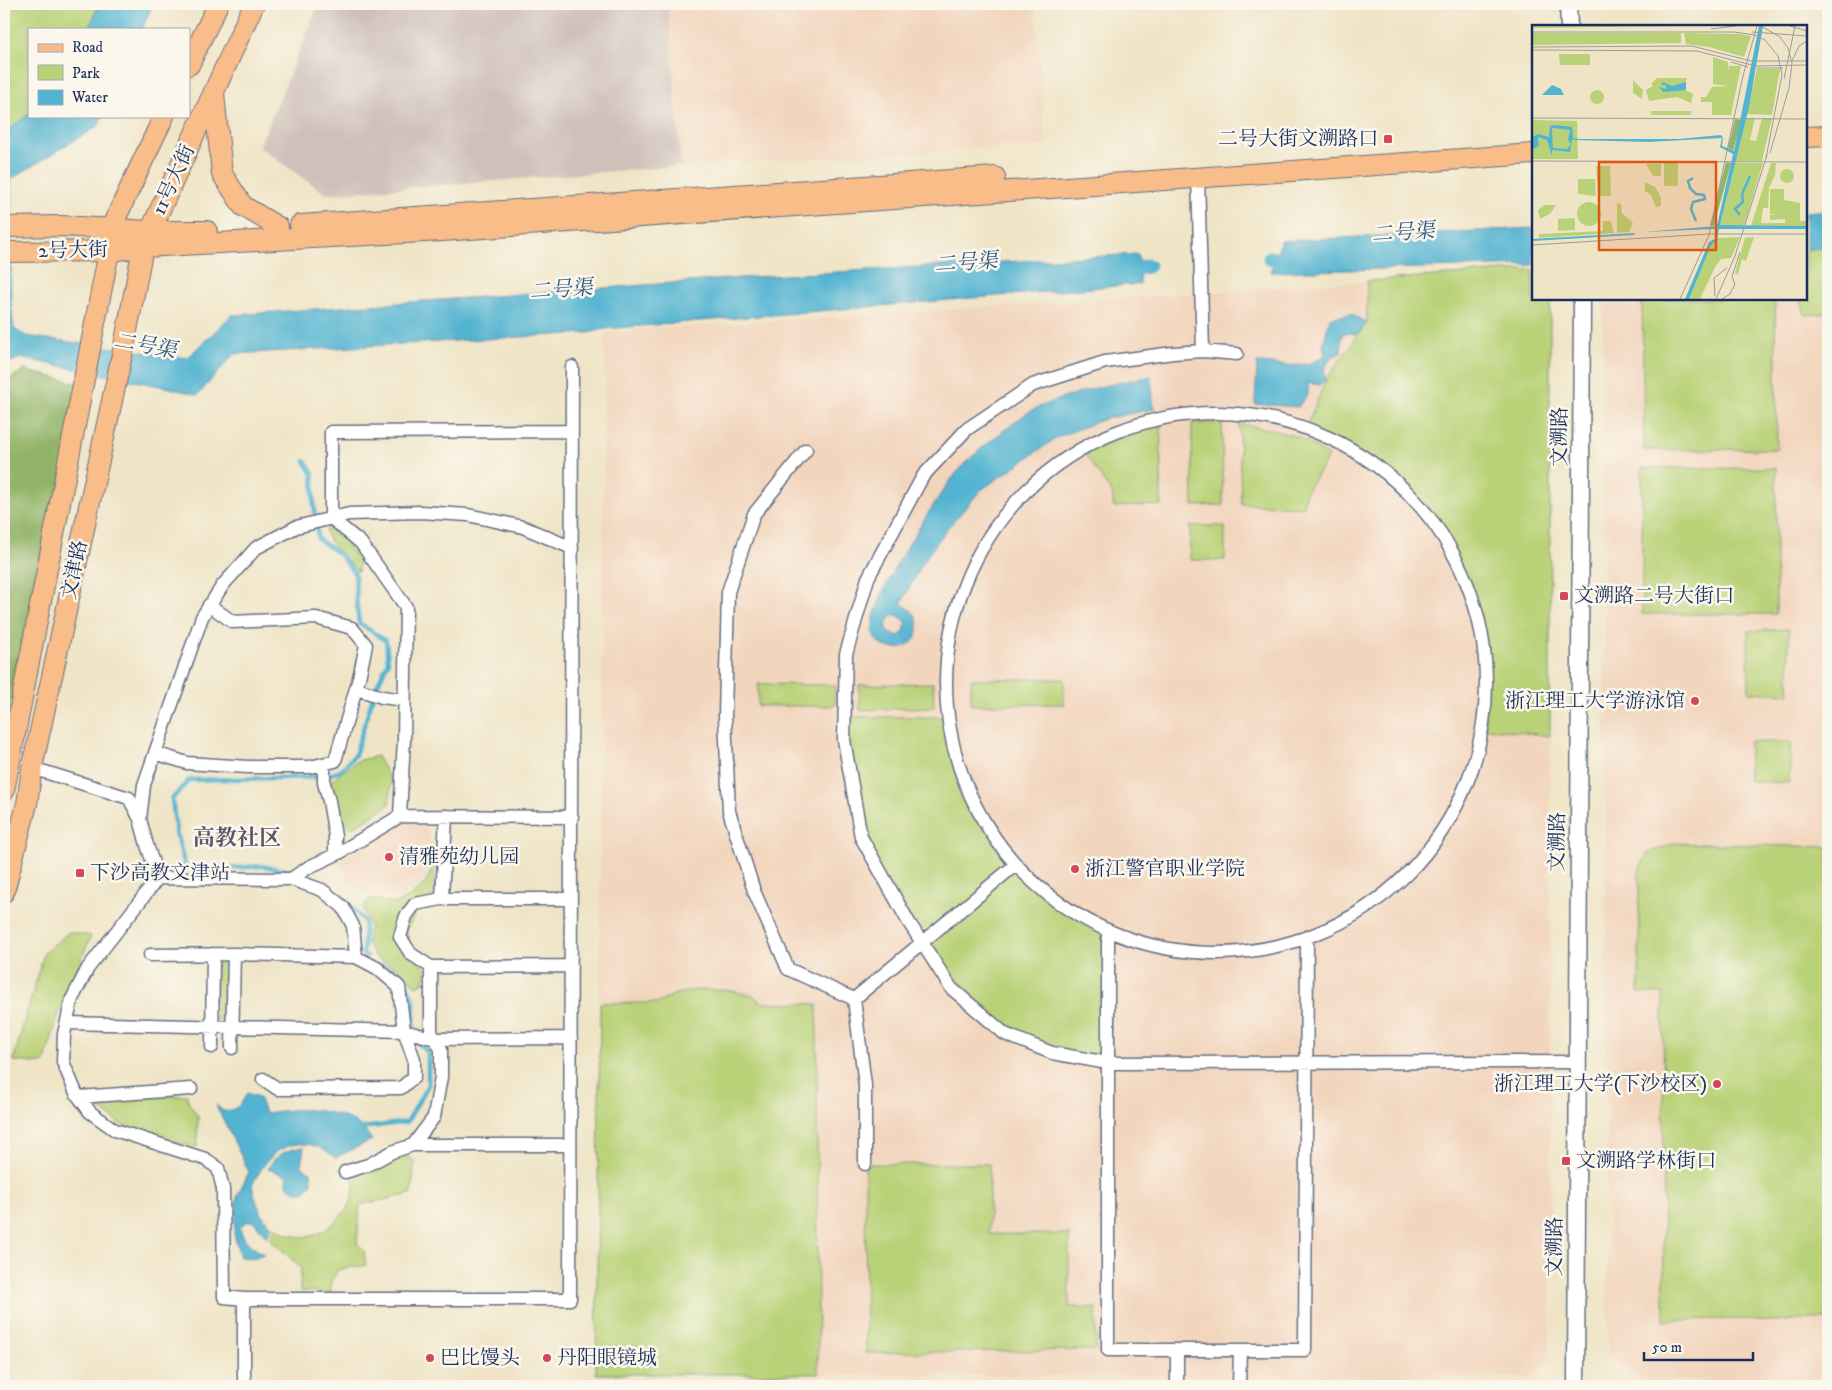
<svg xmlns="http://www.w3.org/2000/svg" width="1832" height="1390" viewBox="0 0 1832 1390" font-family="'IM FELL DW Pica','Noto Serif SC',serif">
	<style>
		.built { fill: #f2d5bd }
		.industrial { fill: #cfc1ba }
		.green { fill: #b9d278; stroke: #6a806b }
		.forest { fill: #92b468; stroke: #567263 }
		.water { fill: #53b4d1; stroke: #377298; fill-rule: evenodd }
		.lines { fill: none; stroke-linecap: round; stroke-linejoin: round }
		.stream { stroke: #53b4d1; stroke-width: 4.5 }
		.canal { stroke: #53b4d1; stroke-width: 15 }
		.minor-casing { stroke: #656e82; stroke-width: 15 }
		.tertiary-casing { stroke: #656e82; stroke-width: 19 }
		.primary-casing { stroke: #656e82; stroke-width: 22 }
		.minor { stroke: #fff; stroke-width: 12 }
		.tertiary { stroke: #fff; stroke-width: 16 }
		.primary { stroke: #f8bd89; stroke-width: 20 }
		.poi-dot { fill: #d1495b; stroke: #fbf7ec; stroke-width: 2 }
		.labels { text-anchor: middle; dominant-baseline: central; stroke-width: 5; stroke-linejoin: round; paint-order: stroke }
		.poi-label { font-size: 20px; fill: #1b2f5e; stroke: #fbf7ec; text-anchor: start }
		.street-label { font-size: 20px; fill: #1b2f5e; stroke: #fbf7ec }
		.water-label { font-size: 21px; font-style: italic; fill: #2c5780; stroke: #fbf7ec }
		.quarter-label { font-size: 22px; font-weight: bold; fill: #61556d; stroke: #fbf7ec }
		.inset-river { fill: none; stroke: #53b4d1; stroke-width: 2.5 }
		.inset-road { fill: none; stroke: #9a9c9c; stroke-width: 1 }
		.view { fill: #de5710; fill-opacity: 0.15; stroke: #de5710; stroke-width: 2.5 }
		.inset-edge { fill: none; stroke: #1b2f5e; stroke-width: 2.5 }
	</style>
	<rect width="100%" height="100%" fill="#fbf7ec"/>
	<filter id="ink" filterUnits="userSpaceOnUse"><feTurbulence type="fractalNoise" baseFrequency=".02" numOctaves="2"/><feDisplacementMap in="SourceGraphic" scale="10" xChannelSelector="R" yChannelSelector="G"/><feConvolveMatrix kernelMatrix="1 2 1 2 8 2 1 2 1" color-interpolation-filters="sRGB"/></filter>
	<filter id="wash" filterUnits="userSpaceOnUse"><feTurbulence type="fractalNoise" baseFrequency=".0096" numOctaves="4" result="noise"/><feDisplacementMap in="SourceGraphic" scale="20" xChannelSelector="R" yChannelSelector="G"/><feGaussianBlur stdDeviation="1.12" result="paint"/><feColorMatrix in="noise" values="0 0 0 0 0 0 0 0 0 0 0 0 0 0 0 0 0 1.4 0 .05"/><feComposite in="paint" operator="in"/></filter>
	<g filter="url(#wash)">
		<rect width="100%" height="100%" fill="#efe4c6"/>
		<path class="built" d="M 668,4 L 1035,4 L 1046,145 L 681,166 Z
			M 1828,248 L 1828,1380 L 1643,1381 L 1608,1355 L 1603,299 L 1806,299 L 1806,249 Z
			M 1533,269 L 1533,299 L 1550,299 L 1550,1359 L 1534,1377 L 596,1374 L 605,332 L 1201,293 Z
			M 414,816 L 427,830 L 434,852 L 423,881 L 400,899 L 374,897 L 352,883 L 337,862 Z"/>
		<path class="industrial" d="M 319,4 L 668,4 L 681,166 L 326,194 L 259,147 Z"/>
		<path class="green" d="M 4,4 L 131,4 L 121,29 L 29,29 L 29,116 L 4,177 Z
			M 1828,248 L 1828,313 L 1806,315 L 1799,299 L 1806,299 L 1806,249 Z
			M 1533,269 L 1533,299 L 1550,299 L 1550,736 L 1485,728 L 1487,652 L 1468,579 L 1429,513 L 1374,462 L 1306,427 L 1326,380 L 1367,323 L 1367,281 Z
			M 1642,299 L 1775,299 L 1777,449 L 1644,450 Z
			M 1192,423 L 1222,423 L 1223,505 L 1193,506 Z
			M 1239,424 L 1269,429 L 1298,437 L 1329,456 L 1306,492 L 1303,507 L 1241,504 Z
			M 1161,426 L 1161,505 L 1113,507 L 1113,495 L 1085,454 C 1109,440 1133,432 1161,426 Z
			M 1642,468 L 1776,468 L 1776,614 L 1642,614 Z
			M 334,525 L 359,562 L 358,572 L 330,542 L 325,531 Z
			M 1190,526 L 1225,526 L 1225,560 L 1190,560 Z
			M 1789,629 L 1789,694 L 1749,692 L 1748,631 Z
			M 971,679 L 1064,679 L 1064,704 L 971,705 Z
			M 933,683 L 934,707 L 860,710 L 859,685 Z
			M 758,684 L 835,685 L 835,706 L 758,706 Z
			M 845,717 L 947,717 L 947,732 L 971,803 L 1014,866 L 1073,914 L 1108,930 L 1108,1063 L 1005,1034 L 951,988 L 861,837 Z
			M 1749,742 L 1791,742 L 1789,783 L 1749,781 Z
			M 377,756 L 391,781 L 389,805 L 352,828 L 334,812 L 325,785 L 357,761 Z
			M 1675,843 L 1828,847 L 1828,1319 L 1800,1319 L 1779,1322 L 1747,1319 L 1664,1320 L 1663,993 L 1639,993 L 1639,870 L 1648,853 Z
			M 434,863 L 435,886 L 431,908 L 417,911 L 406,930 L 411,947 L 426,970 L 424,982 L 416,986 L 401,970 L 375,957 L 367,943 L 370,926 L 363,908 L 370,898 L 395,904 L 411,896 L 426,882 Z
			M 69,932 L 91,936 L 60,1010 L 44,1064 L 13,1061 L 44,953 Z
			M 217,960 L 229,960 L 227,1021 L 215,1020 Z
			M 695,990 L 726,990 L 752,995 L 762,1003 L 817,1004 L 818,1374 L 596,1374 L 600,1003 L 658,1003 L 675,994 Z
			M 187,1095 L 189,1104 L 198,1116 L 197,1147 L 159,1138 L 122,1125 L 91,1102 Z
			M 403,1154 L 415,1161 L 411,1194 L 360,1205 L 357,1243 L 364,1251 L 366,1265 L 338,1270 L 331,1281 L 331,1293 L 300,1291 L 301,1268 L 271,1240 L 274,1227 C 298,1241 316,1241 336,1221 C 343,1214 349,1208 352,1199 C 355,1192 353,1180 353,1172 Z
			M 865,1164 L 989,1164 L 989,1234 L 1069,1234 L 1069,1307 L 1096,1308 L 1096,1350 L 866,1353 Z"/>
		<path class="forest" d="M 24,370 L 89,386 L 4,732 L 4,382 Z"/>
		<path class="water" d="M 99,4 L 153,4 L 142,29 L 89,29 Z
			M 29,114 L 29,116 L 103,116 L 98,126 L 11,179 L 11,303 L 14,329 L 26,336 L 187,358 L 232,315 L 769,276 L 1138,254 L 1140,284 L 605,329 L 588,333 L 234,354 L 198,395 L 170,388 L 20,358 L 4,365 L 4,133 Z
			M 1828,210 L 1828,248 L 1806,249 L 1806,212 Z
			M 1533,228 L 1533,265 L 1271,272 L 1281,241 Z
			M 1351,314 L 1367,323 L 1358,334 L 1342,333 L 1341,353 L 1331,357 L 1324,370 L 1326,380 L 1319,385 L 1308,383 L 1308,394 L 1298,407 L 1255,404 L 1257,363 C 1280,364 1305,371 1325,355 L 1323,345 L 1330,318 Z
			M 1151,376 L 1154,409 L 1104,419 L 1058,437 L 981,490 L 947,529 L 923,562 L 901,604 C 911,609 917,614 918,626 C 921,652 877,657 873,632 C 869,611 900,558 912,539 C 924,520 936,500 949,482 C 966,460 988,442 1010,426 C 1018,420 1026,413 1035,409 C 1072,392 1112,384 1151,376 ZM 893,616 L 899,616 L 906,622 L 904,632 L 899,636 L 889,633 C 885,626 886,620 893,616 Z
			M 247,1093 L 259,1097 L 265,1113 C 296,1108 336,1106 363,1128 C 366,1131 369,1136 372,1140 L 335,1158 C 319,1141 290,1138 272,1156 C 264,1164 258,1174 252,1185 C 256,1200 259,1216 272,1226 L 267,1237 L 253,1221 L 245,1222 L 240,1228 C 243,1241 253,1248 264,1254 L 253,1258 L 240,1257 L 234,1234 L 237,1196 L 249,1172 L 216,1105 L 223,1111 C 238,1110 241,1105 247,1093 Z
			M 304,1147 L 301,1166 L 311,1172 L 312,1183 L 304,1192 L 297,1192 L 287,1185 L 287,1176 L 268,1169 C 275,1154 288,1149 304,1147 Z"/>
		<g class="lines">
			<path class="stream" d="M 296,872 L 261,866 L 206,870 L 185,866 L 176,833 L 172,799 L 189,780 L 323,777 L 340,771 L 355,755 L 375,690 L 388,662 L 386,641 L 359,623 L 357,608 L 355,574 L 340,555 L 318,539 L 314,506 L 313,474 L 305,461
				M 304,874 C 332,885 345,900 365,922 L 363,954 L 367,956
				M 363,1128 L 407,1122 L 428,1085 L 428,1052 L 414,1039 L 414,1001 L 403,976 L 382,965"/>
			<path class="canal" d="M 1270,258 L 1275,259
				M 1139,268 L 1148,266"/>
		</g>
	</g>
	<g filter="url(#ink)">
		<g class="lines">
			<g class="minor-casing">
				<path id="minor" d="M 1198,177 L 1203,351
					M 1237,354 L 1203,351 L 1173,353 L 1105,362 L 1033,385 L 967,429 L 923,476 L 868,578 L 846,654 L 844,740 L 861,837 L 908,921 L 951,988 L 1005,1034 L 1052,1053 L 1108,1063 L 1577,1062
					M946 683a270 270 0 1 1 540 0a270 270 0 1 1-540 0Z
					M 806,450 L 754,514 L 728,592 L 725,716 L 729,811 L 754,891 L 788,969 L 854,999 L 865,1085 L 865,1164
					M 357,689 L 382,697 L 404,700
					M 155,753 L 187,763 L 248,767 L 310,767 L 335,761 L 359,678 L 366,645 L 352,628 L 316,618 L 233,622 L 209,605
					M 324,764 L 324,783 L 329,801 L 335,836 L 335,855
					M 32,768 L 129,798 L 140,819
					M 400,816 L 404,739 L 406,607 L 361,543 L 331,518 L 331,432 L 572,431
					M 446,816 L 442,899 L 570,899
					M 158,878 L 291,879 L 322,890 L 343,907 L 353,926 L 356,957 L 377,968 L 399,987 L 404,1031 L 414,1059 L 414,1077 L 401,1088 L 278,1089 L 263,1079
					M 291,879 L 309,867 L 339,853 L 400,816 L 572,817
					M 442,899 L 415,904 L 406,916 L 400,937 L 411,954 L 431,967 L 571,966
					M 1108,930 L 1108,1350 L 1305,1350 L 1307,937
					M 150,955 L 234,954 L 356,957
					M 854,999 L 1014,866
					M 67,1023 L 404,1031 L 436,1039 L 571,1038
					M 212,1047 L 213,954
					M 232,1048 L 234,954
					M 79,1097 L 191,1089
					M 413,1145 L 570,1145
					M 345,1172 L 368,1165 L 392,1152 L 413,1145 L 434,1117 L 441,1077 L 441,1049 L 431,1032 L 431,967
					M 244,1299 L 570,1299 L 572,367
					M 1177,1350 L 1177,1386
					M 244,1386 L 244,1299 L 224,1297 L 223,1189 L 218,1168 L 205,1159 L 115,1130 L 90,1112 L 76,1093 L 63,1062 L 64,1034 L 72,999 L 88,968 L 158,878 L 147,845 L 140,819 L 144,785 L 202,617 L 223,585 L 256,548 L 296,527 L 349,514 L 420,512 L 468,515 L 523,527 L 572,548
					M 1239,1386 L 1240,1350"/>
			</g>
			<g class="tertiary-casing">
				<path id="tertiary" d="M 1568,4 L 1569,26
					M 1576,1386 L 1582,299"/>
			</g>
			<g class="primary-casing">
				<path id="primary" d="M 189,65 L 218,4
					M 214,93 L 222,174 L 243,206 L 278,227
					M 1806,137 L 1828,136
					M 300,225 L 995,177
					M 4,227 L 61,226 L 150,231 L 207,231
					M 4,252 L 109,251 L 143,247 L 442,231 L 1533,154
					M 4,791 L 109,251 L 111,228 L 164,116
					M 4,892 L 27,804 L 32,768 L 125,341 L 143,247 L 254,4"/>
			</g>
			<use href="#minor" class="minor"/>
			<use href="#tertiary" class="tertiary"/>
			<use href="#primary" class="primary"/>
		</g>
	</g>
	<g class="poi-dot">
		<rect x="1383" y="134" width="10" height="10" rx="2.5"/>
		<rect x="1559" y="591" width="10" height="10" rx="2.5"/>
		<circle cx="1695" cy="701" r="5"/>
		<circle cx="389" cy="857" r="5"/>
		<circle cx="1075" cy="869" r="5"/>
		<rect x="75" y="868" width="10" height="10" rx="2.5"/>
		<circle cx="1717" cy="1084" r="5"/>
		<rect x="1561" y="1156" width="10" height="10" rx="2.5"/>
		<circle cx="430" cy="1358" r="5"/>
		<circle cx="547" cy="1358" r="5"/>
	</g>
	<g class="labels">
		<g class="poi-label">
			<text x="1378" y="139" text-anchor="end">二号大街文溯路口</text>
			<text x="1574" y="596">文溯路二号大街口</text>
			<text x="1685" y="701" text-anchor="end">浙江理工大学游泳馆</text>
			<text x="399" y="857">清雅苑幼儿园</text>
			<text x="1085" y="869">浙江警官职业学院</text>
			<text x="90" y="873">下沙高教文津站</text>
			<text x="1707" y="1084" text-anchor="end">浙江理工大学(下沙校区)</text>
			<text x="1576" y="1161">文溯路学林街口</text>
			<text x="440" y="1358">巴比馒头</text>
			<text x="557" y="1358">丹阳眼镜城</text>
		</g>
		<g class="street-label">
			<text transform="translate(174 180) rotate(-65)">11号大街</text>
			<text transform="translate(73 251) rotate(-1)">2号大街</text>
			<text transform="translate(1560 437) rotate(-90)">文溯路</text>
			<text transform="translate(75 570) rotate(-78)">文津路</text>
			<text transform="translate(1558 842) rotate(-89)">文溯路</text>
			<text transform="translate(1555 1247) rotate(-90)">文溯路</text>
		</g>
		<g class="water-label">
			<text transform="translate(1403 233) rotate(-4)">二号渠</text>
			<text transform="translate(966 263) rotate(-4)">二号渠</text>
			<text transform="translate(561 290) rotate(-4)">二号渠</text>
			<text transform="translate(145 346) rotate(10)">二号渠</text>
		</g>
		<g class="quarter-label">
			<text x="237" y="838">高教社区</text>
		</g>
	</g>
	<g transform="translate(1532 25)">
		<rect width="275" height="275" fill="#efe4c6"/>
		<path d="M 0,1 L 149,1 L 0,3 ZM 0,8 L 149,8 L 149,18 L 0,20 ZM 152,8 L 207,9 L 219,11 L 212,32 L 177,22 L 154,19 ZM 27,29 L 58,29 L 58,40 L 28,40 ZM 181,32 L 196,37 L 197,50 L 197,41 L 209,41 L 199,90 L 180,90 L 180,77 L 169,77 L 169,72 L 174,72 L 180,62 L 196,61 L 181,59 ZM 225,44 L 248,44 L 240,90 L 214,89 ZM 125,53 L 155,53 L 151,64 L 161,69 L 159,78 L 145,72 L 117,76 L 114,65 L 121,61 L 119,59 ZM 101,55 L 111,65 L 110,74 L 101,68 ZM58 72a7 7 0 1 1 14 0a7 7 0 1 1-14 0ZM 119,86 L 159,86 L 159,90 L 119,90 ZM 214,93 L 223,93 L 218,115 L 224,116 L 230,93 L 240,93 L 230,136 L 203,136 ZM 0,95 L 45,96 L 46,134 L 0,134 ZM 132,138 L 146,138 L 146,161 L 132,161 ZM 203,138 L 231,138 L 212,201 L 188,201 ZM 239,138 L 244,138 L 243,150 L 237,163 L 236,183 L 231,183 L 229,198 L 253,198 L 253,194 L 238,195 L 238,190 L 245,189 L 238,189 L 238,164 L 252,164 L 252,175 L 268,178 L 268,196 L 275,196 L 275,201 L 219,201 ZM 114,139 L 129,139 L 129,151 L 121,151 ZM 64,141 L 78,141 L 79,171 L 66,171 ZM248 151a7 7 0 1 1 14 0a7 7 0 1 1-14 0ZM 46,154 L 63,154 L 64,171 L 46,169 ZM 113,157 L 123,162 L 129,172 L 129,181 L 124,182 L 119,170 L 113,166 ZM45 189a12 12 0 1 1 24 0a12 12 0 1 1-24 0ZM 85,178 L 89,179 L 90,188 L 101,198 L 97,207 L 85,208 ZM 12,180 L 24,180 L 18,189 L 8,194 L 6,185 ZM 43,193 L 43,205 L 26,206 L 26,194 ZM 71,196 L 79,196 L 82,208 L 7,213 L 7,209 L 71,206 ZM 208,212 L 199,233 L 189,234 L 183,242 L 168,274 L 156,274 L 178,218 L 185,213 ZM 222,212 L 214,236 L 210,234 L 206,250 L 203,248 L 213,213 Z" fill="#b9d278"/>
		<path d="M 203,94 L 209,95 L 208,100 L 201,126 L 196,123 ZM 194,137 L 199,138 L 182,201 L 178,200 Z" fill="#92b468"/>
		<path d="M 227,1 L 231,1 L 217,82 L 188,200 L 275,201 L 275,204 L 187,204 L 185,215 L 179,220 L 157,274 L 153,274 L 177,217 L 183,214 L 183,204 L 111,207 L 185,201 L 201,129 L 188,122 L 190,113 L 116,117 L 43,115 L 40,114 L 38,127 L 20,125 L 20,131 L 15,115 L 6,112 L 7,121 L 1,124 L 0,112 L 6,109 L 17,112 L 18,101 L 23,100 L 40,102 L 41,113 L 47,114 L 146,114 L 189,110 L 191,113 L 190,121 L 202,126 ZM 20,103 L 38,105 L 36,115 L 39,119 L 35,124 L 21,123 ZM 131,57 L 140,61 L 154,57 L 154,65 L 131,67 L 127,62 L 134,64 L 134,60 L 129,60 ZM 20,60 L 29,64 L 32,70 L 10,70 ZM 103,208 L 102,210 L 0,216 L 0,214 Z" fill="#53b4d1" fill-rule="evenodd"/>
		<path class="inset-river" d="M 161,153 L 156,156 L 158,163 L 164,169 L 172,170 L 173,174 L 161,177 L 159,184 L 164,196M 208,190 L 203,184 L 211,177 L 210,169 L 218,151"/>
		<path class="inset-road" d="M 229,1 L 248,12 L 256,23 L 260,38 L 257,63 L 238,128M 258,1 L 275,6M 179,4 L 204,1M 0,7 L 202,7 L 223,10 L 233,15 L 246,31 L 250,50 L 234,133M 220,7 L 275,11M 0,22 L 160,21 L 219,36 L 275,36M 0,25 L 165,26 L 224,41 L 275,40M 260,36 L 267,21 L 275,16M 199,37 L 216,42M 225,43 L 251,43M 252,54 L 263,1M 0,93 L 275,94M 0,136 L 275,137M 0,220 L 177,209 L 275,209M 183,271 L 182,253 L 195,243M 148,274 L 177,210 L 211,51 L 225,1M 184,274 L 203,231 L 235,130M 190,274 L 198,269 L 203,259 L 200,252 L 208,227"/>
		<path class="view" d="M 67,137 L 184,137 L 184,225 L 67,225 Z"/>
		<rect width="275" height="275" class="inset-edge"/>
	</g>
	<rect width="1832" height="1390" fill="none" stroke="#fbf7ec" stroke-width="20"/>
	<rect x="28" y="28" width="162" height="90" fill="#fbf7ec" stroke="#a1a7b3"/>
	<rect x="38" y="44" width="25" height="8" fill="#f8bd89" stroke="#a1a7b3"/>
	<text x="72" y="52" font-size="15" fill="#1b2f5e">Road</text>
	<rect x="38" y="65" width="25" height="15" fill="#b9d278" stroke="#a1a7b3"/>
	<text x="72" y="78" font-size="15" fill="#1b2f5e">Park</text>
	<rect x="38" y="90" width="25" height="15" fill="#53b4d1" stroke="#a1a7b3"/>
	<text x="72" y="102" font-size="15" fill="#1b2f5e">Water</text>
	<path d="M1644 1352v8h109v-8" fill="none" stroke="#1b2f5e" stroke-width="2.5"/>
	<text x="1652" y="1352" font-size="15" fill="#1b2f5e" stroke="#fbf7ec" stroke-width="4" paint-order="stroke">50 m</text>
</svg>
